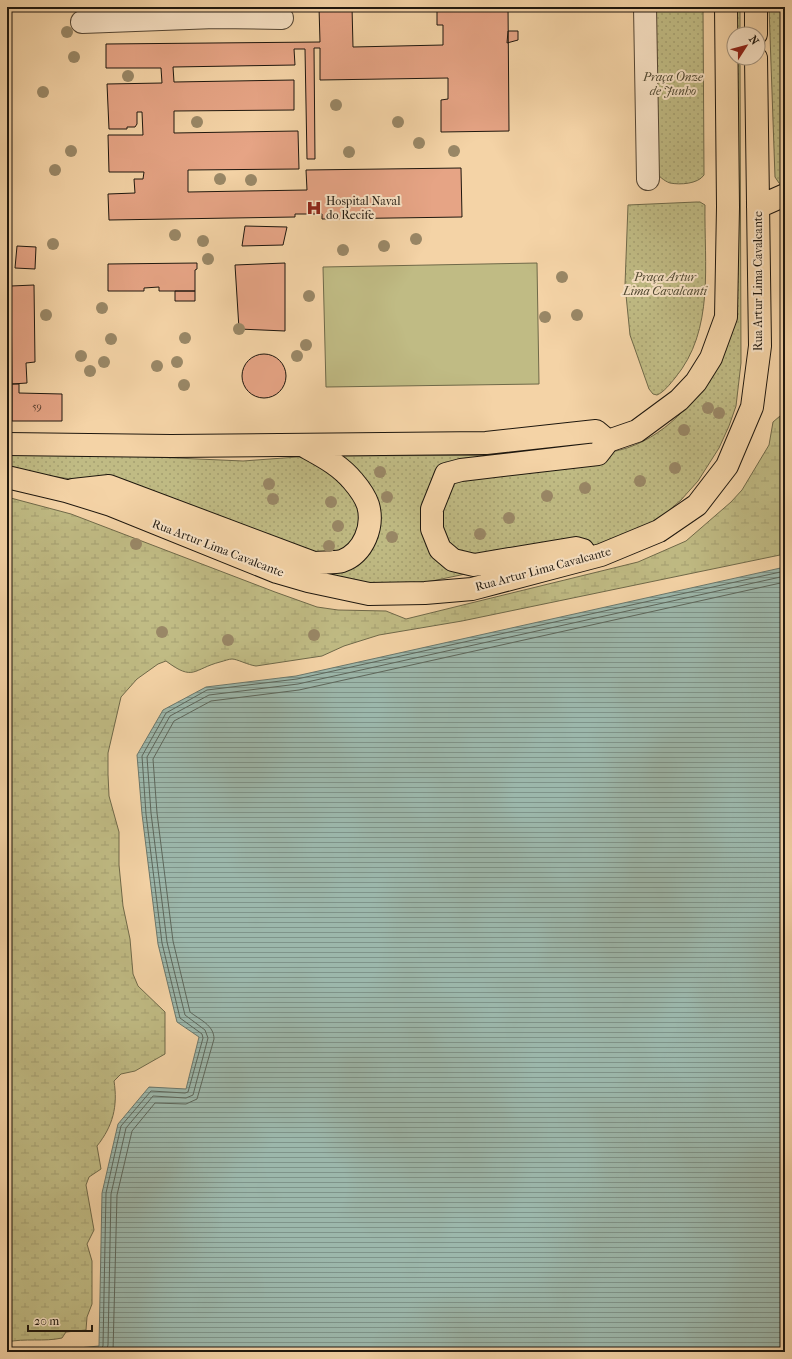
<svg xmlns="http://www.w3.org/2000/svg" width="792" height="1359" viewBox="0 0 792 1359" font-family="'IM FELL French Canon',serif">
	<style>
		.wetland { fill: url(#wetland-marsh); stroke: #6f6949 }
		.park { fill: url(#park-dots); stroke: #6f6949 }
		.garden { fill: #c0bb84; stroke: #6f6949 }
		.water { fill: url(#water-rules); stroke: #6a776c }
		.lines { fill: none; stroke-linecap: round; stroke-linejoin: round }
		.shore { stroke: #5d675c; stroke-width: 1 }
		.building { fill: #e6a485; stroke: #1e170e }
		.minor-casing { stroke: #544634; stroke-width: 24 }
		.major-casing { stroke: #1e170e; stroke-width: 24 }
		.minor { stroke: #f8e2c5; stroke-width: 22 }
		.major { stroke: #f4d3a6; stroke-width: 22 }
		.tree { fill: #998766 }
		.labels { text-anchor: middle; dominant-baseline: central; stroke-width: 4; stroke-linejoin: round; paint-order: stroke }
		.number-label { font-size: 10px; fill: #503a2c }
		.park-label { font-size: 12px; font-style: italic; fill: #4f4831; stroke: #f8e2c5 }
		.poi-label { font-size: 12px; fill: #1e170e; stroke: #f8e2c5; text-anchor: start }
		.street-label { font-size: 12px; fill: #1e170e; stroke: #f8e2c5 }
	</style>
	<defs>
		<pattern id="wetland-marsh" width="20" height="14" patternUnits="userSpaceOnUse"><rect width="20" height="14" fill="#c0bb84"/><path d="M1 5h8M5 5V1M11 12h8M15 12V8" fill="none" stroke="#a5a071"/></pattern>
		<pattern id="park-dots" width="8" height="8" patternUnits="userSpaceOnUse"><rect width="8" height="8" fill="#c0bb84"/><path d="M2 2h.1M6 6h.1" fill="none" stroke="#a5a071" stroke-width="1.8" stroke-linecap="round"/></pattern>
		<pattern id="water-rules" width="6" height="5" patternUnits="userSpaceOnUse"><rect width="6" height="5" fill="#9cb7ab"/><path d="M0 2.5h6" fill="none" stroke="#7f948a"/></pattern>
	</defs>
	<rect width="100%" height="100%" fill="#f4d3a6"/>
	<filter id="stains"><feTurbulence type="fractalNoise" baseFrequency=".005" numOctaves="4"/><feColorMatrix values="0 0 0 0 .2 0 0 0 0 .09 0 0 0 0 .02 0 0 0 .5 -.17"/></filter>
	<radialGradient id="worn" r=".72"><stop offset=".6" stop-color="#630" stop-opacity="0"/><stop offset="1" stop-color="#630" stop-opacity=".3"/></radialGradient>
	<path class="wetland" d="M 780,416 L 780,555 L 462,621 L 379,635 L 344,646 L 322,656 L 256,666 C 248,665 237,659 232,659 C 229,659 224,661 220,662 C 193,669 194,682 166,661 L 158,664 L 137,679 L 121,697 L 108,753 L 108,774 L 109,796 L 119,832 L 119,865 L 123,906 L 130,939 L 133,974 L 138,986 L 165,1012 L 165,1054 L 135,1071 L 121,1074 L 114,1081 C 118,1106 113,1126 97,1146 L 101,1169 L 89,1177 L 86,1185 L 94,1230 L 87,1244 L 92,1261 L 92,1304 L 87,1317 L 86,1330 L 66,1332 L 62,1338 C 44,1342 25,1338 7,1342 L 7,497 L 71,514 L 275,592 L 317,607 L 338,610 L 386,611 L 406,619 L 638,562 L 686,541 L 731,502 L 742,490 L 769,445 L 773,422 Z"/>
	<path class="park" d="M 641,7 L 703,7 L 704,175 C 698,184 680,185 670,183 C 664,181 659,176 654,171 Z
		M 733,7 L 740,7 L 740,34 L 734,34 L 734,58 L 740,58 L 741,363 L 736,406 L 729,426 L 719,448 L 698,481 L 681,500 L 659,519 L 618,542 L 432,581 C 401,585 371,584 340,580 L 114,485 L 7,470 L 7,454 L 131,456 L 243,461 L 311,456 L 580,455 C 590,454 601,453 611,452 C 657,444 691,408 714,370 Z
		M 769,7 L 785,7 L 784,185 L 779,183 L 775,177 Z
		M 696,202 L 700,202 L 705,205 C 704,264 715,330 675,378 C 670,384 664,392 657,395 L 653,394 L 649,389 L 630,335 L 625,285 L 628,205 Z"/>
	<path class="garden" d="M 537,263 L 539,384 L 326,387 L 323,267 Z"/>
	<path class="water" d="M 785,567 L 785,1352 L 36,1352 L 99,1346 L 102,1193 L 118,1124 L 149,1087 L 186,1089 L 199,1037 L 177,1022 L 158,944 L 142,814 L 137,755 L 163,710 L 206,687 L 296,676 Z"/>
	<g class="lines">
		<path class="shore" d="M 80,1352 L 100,1350 L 103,1346 L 106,1193 L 121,1126 L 151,1091 L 185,1093 L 188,1092 L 203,1038 L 202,1034 L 180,1018 L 162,943 L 146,814 L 142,756 L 166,713 L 207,690 L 297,679 L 785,571
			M 106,1352 L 108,1345 L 111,1194 L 126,1128 L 153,1096 L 186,1098 L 193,1095 L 208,1038 L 205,1030 L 185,1015 L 167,942 L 151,813 L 147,757 L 170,716 L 209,695 L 298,684 L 785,576
			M 113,1352 L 117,1195 L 132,1131 L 155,1103 L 186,1104 L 197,1099 L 214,1039 C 214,1025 200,1020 190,1012 L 173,941 L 157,813 L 153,759 L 174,721 L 211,701 L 299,690 L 785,582"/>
	</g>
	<path class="building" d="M 319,7 L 352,7 L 353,47 L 443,45 L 443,25 L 437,25 L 437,7 L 508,7 L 509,131 L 441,132 L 441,100 L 448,99 L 448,78 L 320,80 L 320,48 L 314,48 L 315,159 L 307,159 L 305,49 L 294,49 L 295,65 L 173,67 L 174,82 L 294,80 L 294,110 L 174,111 L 174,133 L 298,131 L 299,169 L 188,170 L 188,192 L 307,190 L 306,170 L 461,168 L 462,217 L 322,219 L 322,214 L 295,214 L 295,217 L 109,220 L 108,194 L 135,193 L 134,179 L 143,179 L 144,172 L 109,172 L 108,135 L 143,135 L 142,112 L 137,112 L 137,124 L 135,127 L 127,127 L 127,129 L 109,129 L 107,84 L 162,83 L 161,68 L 106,68 L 106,44 L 320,42 Z
		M 508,31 L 518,31 L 518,40 L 507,43 Z
		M 245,226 L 287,227 L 283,245 L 242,246 Z
		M 17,246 L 36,247 L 35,269 L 15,268 Z
		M 197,263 L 197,269 L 195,270 L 195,291 L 159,291 L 159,287 L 144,288 L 144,291 L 108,291 L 108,264 Z
		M 285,263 L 285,331 L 239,329 L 235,265 Z
		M 34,285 L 35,362 L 26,363 L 27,383 L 12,384 L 11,286 Z
		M 175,291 L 195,291 L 195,301 L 175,301 Z
		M242 376a22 22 0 1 1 44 0a22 22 0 1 1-44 0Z
		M 12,384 L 19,384 L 19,393 L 62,394 L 62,421 L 12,421 Z"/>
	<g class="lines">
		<g class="minor-casing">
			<path id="minor" d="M 215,7 L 215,17 L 282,18
				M 645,7 L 648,179
				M 82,22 L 215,17"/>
		</g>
		<g class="major-casing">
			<path id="major" d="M 756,7 L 756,34
				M 758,207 L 785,195
				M 7,444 L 171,446 L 486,443 L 596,431 L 608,441 L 637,431 L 679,400 L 696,382 L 711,358 L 726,317 L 728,207 L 726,7
				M 7,477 L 66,491 L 111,505 L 277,572 L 308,581 L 369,594 L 425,593 L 472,589 L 601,555 L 659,531 L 697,505 L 727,466 L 752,407 L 760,346 L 756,58
				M 73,490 L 109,486 L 314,563 C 323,562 334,563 342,561 C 364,553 374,526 368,505 C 365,496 359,488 353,481 C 340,465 322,456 304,446
				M 583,550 L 576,548 L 474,565 L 453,560 L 440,549 L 432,529 L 432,509 L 446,474 L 461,470 L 598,454 L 608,441"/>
		</g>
		<use href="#minor" class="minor"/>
		<use href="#major" class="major"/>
	</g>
	<g class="tree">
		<circle cx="67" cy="32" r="6"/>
		<circle cx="74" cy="57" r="6"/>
		<circle cx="128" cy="76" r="6"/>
		<circle cx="43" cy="92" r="6"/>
		<circle cx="336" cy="105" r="6"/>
		<circle cx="197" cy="122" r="6"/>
		<circle cx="398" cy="122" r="6"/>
		<circle cx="419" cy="143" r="6"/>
		<circle cx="71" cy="151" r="6"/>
		<circle cx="454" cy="151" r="6"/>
		<circle cx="349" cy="152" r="6"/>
		<circle cx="55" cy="170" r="6"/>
		<circle cx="220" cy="179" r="6"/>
		<circle cx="251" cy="180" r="6"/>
		<circle cx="175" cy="235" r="6"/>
		<circle cx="416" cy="239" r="6"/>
		<circle cx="203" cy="241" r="6"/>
		<circle cx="53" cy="244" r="6"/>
		<circle cx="384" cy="246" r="6"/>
		<circle cx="343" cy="250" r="6"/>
		<circle cx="208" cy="259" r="6"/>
		<circle cx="562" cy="277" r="6"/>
		<circle cx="309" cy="296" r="6"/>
		<circle cx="102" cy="308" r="6"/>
		<circle cx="46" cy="315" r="6"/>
		<circle cx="577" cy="315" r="6"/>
		<circle cx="545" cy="317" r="6"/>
		<circle cx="239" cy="329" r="6"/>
		<circle cx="185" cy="338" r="6"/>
		<circle cx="111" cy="339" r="6"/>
		<circle cx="306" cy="345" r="6"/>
		<circle cx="81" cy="356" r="6"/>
		<circle cx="297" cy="356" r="6"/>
		<circle cx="104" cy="362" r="6"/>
		<circle cx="177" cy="362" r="6"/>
		<circle cx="157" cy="366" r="6"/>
		<circle cx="90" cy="371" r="6"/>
		<circle cx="184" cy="385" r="6"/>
		<circle cx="708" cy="408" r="6"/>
		<circle cx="719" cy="413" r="6"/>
		<circle cx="684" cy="430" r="6"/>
		<circle cx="675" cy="468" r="6"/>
		<circle cx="380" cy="472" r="6"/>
		<circle cx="640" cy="481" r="6"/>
		<circle cx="269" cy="484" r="6"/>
		<circle cx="585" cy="488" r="6"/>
		<circle cx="547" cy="496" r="6"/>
		<circle cx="387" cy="497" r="6"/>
		<circle cx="273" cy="499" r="6"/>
		<circle cx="331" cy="502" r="6"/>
		<circle cx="509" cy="518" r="6"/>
		<circle cx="338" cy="526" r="6"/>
		<circle cx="480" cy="534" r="6"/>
		<circle cx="392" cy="537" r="6"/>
		<circle cx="136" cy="544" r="6"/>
		<circle cx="329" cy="546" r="6"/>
		<circle cx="162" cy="632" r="6"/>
		<circle cx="314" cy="635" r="6"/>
		<circle cx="228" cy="640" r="6"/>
	</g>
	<defs>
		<g id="hospital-bare" transform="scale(1.2)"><path d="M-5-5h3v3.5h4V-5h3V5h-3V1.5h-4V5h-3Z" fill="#8f2418" stroke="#f8e2c5" stroke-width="2.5" paint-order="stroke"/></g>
	</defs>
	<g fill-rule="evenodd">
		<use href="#hospital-bare" x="314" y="208"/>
	</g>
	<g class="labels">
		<g class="number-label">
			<text x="37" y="407">59</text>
		</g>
		<g class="park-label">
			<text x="673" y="77">Praça Onze<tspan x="673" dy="14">de Junho</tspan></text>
			<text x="665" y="277">Praça Artur<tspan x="665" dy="14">Lima Cavalcanti</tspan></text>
		</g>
		<g class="poi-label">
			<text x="326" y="201">Hospital Naval<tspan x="326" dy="14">do Recife</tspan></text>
		</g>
		<g class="street-label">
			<text transform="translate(758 281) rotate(-90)">Rua Artur Lima Cavalcante</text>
			<text transform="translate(218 548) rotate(21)">Rua Artur Lima Cavalcante</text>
			<text transform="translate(543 569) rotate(-15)">Rua Artur Lima Cavalcante</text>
		</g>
	</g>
	<rect width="792" height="1359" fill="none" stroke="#f4d3a6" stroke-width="24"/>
	<rect x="8" y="8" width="776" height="1343" fill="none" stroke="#1e170e" stroke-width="2"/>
	<rect x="12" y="12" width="768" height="1335" fill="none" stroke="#1e170e"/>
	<g transform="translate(746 46) rotate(54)"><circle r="19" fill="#f8e2c5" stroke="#a1917c"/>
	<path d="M0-3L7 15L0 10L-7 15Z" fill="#8f2418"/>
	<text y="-6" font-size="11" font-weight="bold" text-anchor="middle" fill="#1e170e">N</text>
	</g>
	<path d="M28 1325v6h64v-6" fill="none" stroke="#1e170e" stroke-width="2"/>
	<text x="34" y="1325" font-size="12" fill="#1e170e" stroke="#f8e2c5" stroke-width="3" paint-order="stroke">20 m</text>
	<rect width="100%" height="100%" filter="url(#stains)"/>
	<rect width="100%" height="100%" fill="url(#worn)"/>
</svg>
